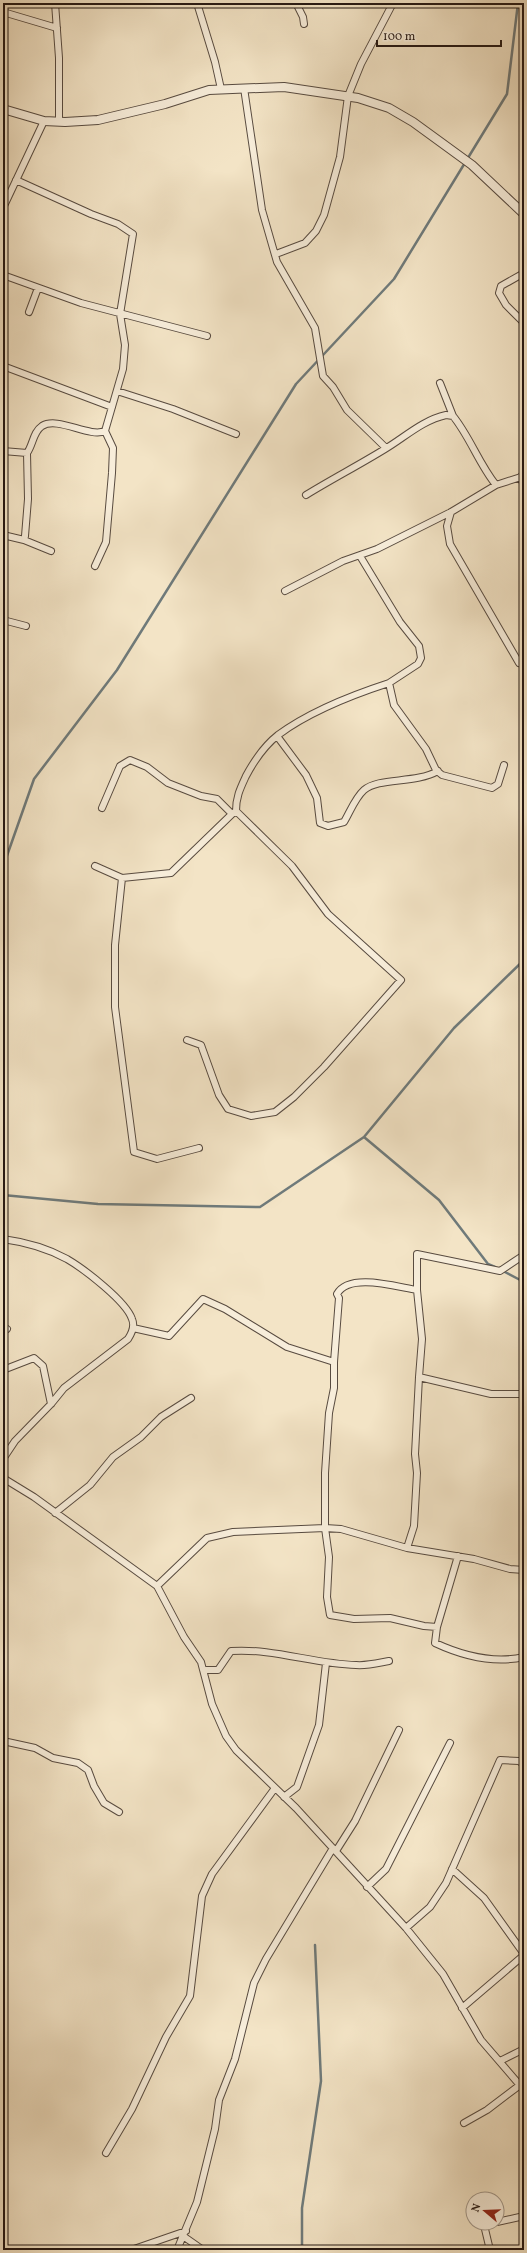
<svg xmlns="http://www.w3.org/2000/svg" width="527" height="2253" viewBox="0 0 527 2253" font-family="Vollkorn,serif">
	<style>
		.lines { fill: none; stroke-linecap: round; stroke-linejoin: round }
		.stream { stroke: #6f7a7a; stroke-width: 2.5 }
		.minor-casing { stroke: #584b40; stroke-width: 8 }
		.tertiary-casing { stroke: #584b40; stroke-width: 10 }
		.minor { stroke: #f7edda; stroke-width: 6 }
		.tertiary { stroke: #f7edda; stroke-width: 8 }
	</style>
	<rect width="100%" height="100%" fill="#f3e4c6"/>
	<filter id="stains"><feTurbulence type="fractalNoise" baseFrequency=".005" numOctaves="4"/><feColorMatrix values="0 0 0 0 .2 0 0 0 0 .09 0 0 0 0 .02 0 0 0 .5 -.17"/></filter>
	<radialGradient id="worn" r=".72"><stop offset=".6" stop-color="#630" stop-opacity="0"/><stop offset="1" stop-color="#630" stop-opacity=".3"/></radialGradient>
	<g class="lines">
		<path class="stream" d="M 3,867 L 34,779 L 117,670 L 296,384 L 394,279 L 507,94 L 518,3
			M 364,1137 L 439,1200 L 488,1264 L 495,1267
			M 3,1195 L 98,1204 L 260,1207 L 364,1137 L 454,1028 L 524,960
			M 501,1270 L 524,1282
			M 302,2250 L 302,2208 L 321,2081 L 315,1945"/>
		<g class="minor-casing">
			<path id="minor" d="M 55,3 L 59,58 L 59,122
				M 197,3 L 215,62 L 221,89
				M 296,3 L 303,17 L 304,24
				M 3,12 L 57,28
				M 244,88 L 262,210 L 277,262 L 315,328 L 323,376 L 333,387 L 347,410 L 386,448
				M 16,180 L 91,214 L 118,224 L 133,234 L 120,314 L 125,345 L 123,369 L 105,431
				M 3,208 L 44,121
				M 276,254 L 305,243 L 316,231 L 324,215 L 340,157 L 348,96 L 361,64 L 393,3
				M 524,273 L 501,286 L 499,293 L 506,305 L 524,323
				M 3,275 L 81,303 L 207,336
				M 29,312 L 38,288
				M 3,366 L 112,407
				M 440,383 L 453,416
				M 117,391 L 173,409 L 236,434
				M 3,451 L 27,453 C 33,445 33,432 42,426 C 58,416 89,438 105,431
				M 520,477 L 524,485
				M 306,495 C 332,479 359,465 385,449 C 405,437 423,420 446,415 L 453,416 C 470,437 479,464 496,485
				M 451,512 L 447,526 L 450,544 L 519,663
				M 3,535 L 24,540 L 25,536 L 28,499 L 27,453
				M 24,540 L 51,551
				M 360,556 L 400,622 L 419,646 L 421,658 L 418,664 L 389,683 L 394,705 L 426,749 L 436,770 L 442,775 L 492,788 L 498,784 L 504,765
				M 95,566 L 106,542 L 112,473 L 113,448 L 105,431
				M 285,591 L 343,561 L 377,549 L 451,512 L 496,485 L 524,476
				M 3,620 L 26,626
				M 277,736 L 306,775 L 317,798 L 320,823 L 328,826 L 344,822 C 350,812 355,798 364,790 C 379,777 415,784 438,771
				M 102,808 L 120,766 L 130,760 L 147,767 L 168,783 L 201,796 L 217,799 L 232,814 L 236,811 C 236,797 240,789 246,776 C 254,761 264,746 278,735 C 309,712 352,695 389,683
				M 95,866 L 122,878 L 171,873 L 232,814
				M 122,878 L 115,945 L 115,1007 L 134,1152 L 157,1159 L 199,1148
				M 187,1040 L 201,1045 L 219,1095 L 228,1109 L 251,1116 L 275,1112 L 294,1097 L 324,1067 L 401,980 L 328,914 L 292,866 L 236,811
				M 3,1239 C 25,1242 47,1248 67,1259 C 84,1269 126,1301 132,1319 C 135,1326 132,1333 128,1339 L 64,1388 L 51,1404 L 15,1441 L 3,1459
				M 417,1290 C 397,1287 349,1272 337,1294 L 339,1298 L 334,1362 L 334,1388 L 329,1413 L 325,1473 L 325,1528 L 329,1557 L 327,1597 L 330,1615 L 354,1619 L 390,1618 L 424,1626 L 437,1627 L 458,1556
				M 3,1327 L 7,1329
				M 133,1328 L 169,1336 L 203,1299 L 225,1309 L 287,1347 L 334,1362
				M 3,1370 L 34,1358 L 43,1366 L 51,1404
				M 419,1377 L 422,1339 L 417,1290 L 417,1254 L 500,1271 L 524,1255
				M 3,1478 L 34,1497 L 157,1586 L 184,1637 L 201,1662 L 212,1704 L 226,1736 L 236,1750 L 296,1808 L 406,1928 L 443,1974 L 481,2040 L 524,2090
				M 55,1513 L 90,1485 L 113,1457 L 141,1437 L 161,1417 L 191,1398
				M 407,1548 L 414,1526 L 417,1473 L 415,1454 L 419,1377 L 491,1394 L 524,1394
				M 523,1571 L 524,1540
				M 157,1586 L 207,1538 L 233,1532 L 325,1528 L 341,1529 L 407,1548 L 474,1559 L 510,1569 L 524,1570
				M 437,1627 L 435,1643 C 463,1656 493,1664 524,1657
				M 204,1670 L 218,1670 L 231,1651 C 273,1648 314,1664 356,1665 C 367,1666 378,1663 389,1661
				M 3,1741 L 35,1748 L 53,1758 L 78,1763 L 88,1770 L 94,1786 L 104,1803 L 119,1812
				M 284,1797 L 297,1787 L 319,1725 L 326,1663
				M 336,1851 L 355,1821 L 399,1730
				M 452,1869 L 484,1898 L 524,1954
				M 367,1887 L 386,1869 L 450,1743
				M 406,1928 L 430,1907 L 446,1883 L 500,1760 L 519,1761 L 524,1765
				M 462,2008 L 524,1955
				M 500,2061 L 524,2049
				M 464,2123 L 487,2110 L 520,2085
				M 106,2153 L 132,2109 L 166,2037 L 190,1996 L 202,1896 L 212,1874 L 275,1788
				M 497,2222 L 524,2216
				M 183,2236 L 203,2250
				M 131,2250 L 186,2231
				M 177,2250 L 197,2202 L 215,2129 L 219,2100 L 235,2059 L 254,1983 L 266,1959 L 333,1848
				M 490,2250 L 484,2225 L 492,2223"/>
		</g>
		<g class="tertiary-casing">
			<path id="tertiary" d="M 3,109 L 44,121 L 65,122 L 98,120 L 165,104 L 209,90 L 284,87 L 358,98 L 389,108 L 413,122 L 472,165 L 524,214"/>
		</g>
		<use href="#minor" class="minor"/>
		<use href="#tertiary" class="tertiary"/>
	</g>
	<rect width="527" height="2253" fill="none" stroke="#f3e4c6" stroke-width="16"/>
	<rect x="4" y="4" width="519" height="2245" fill="none" stroke="#251813" stroke-width="2"/>
	<rect x="8" y="8" width="511" height="2237" fill="none" stroke="#251813"/>
	<g transform="translate(485 2211) rotate(289)"><circle r="19" fill="#f7edda" stroke="#a3988a"/>
	<path d="M0-3L7 15L0 10L-7 15Z" fill="#8f2418"/>
	<text y="-6" font-size="11" font-weight="bold" text-anchor="middle" fill="#251813">N</text>
	</g>
	<path d="M377 40v6h124v-6" fill="none" stroke="#251813" stroke-width="2"/>
	<text x="383" y="40" font-size="12" fill="#251813" stroke="#f7edda" stroke-width="3" paint-order="stroke">100 m</text>
	<rect width="100%" height="100%" filter="url(#stains)"/>
	<rect width="100%" height="100%" fill="url(#worn)"/>
</svg>
